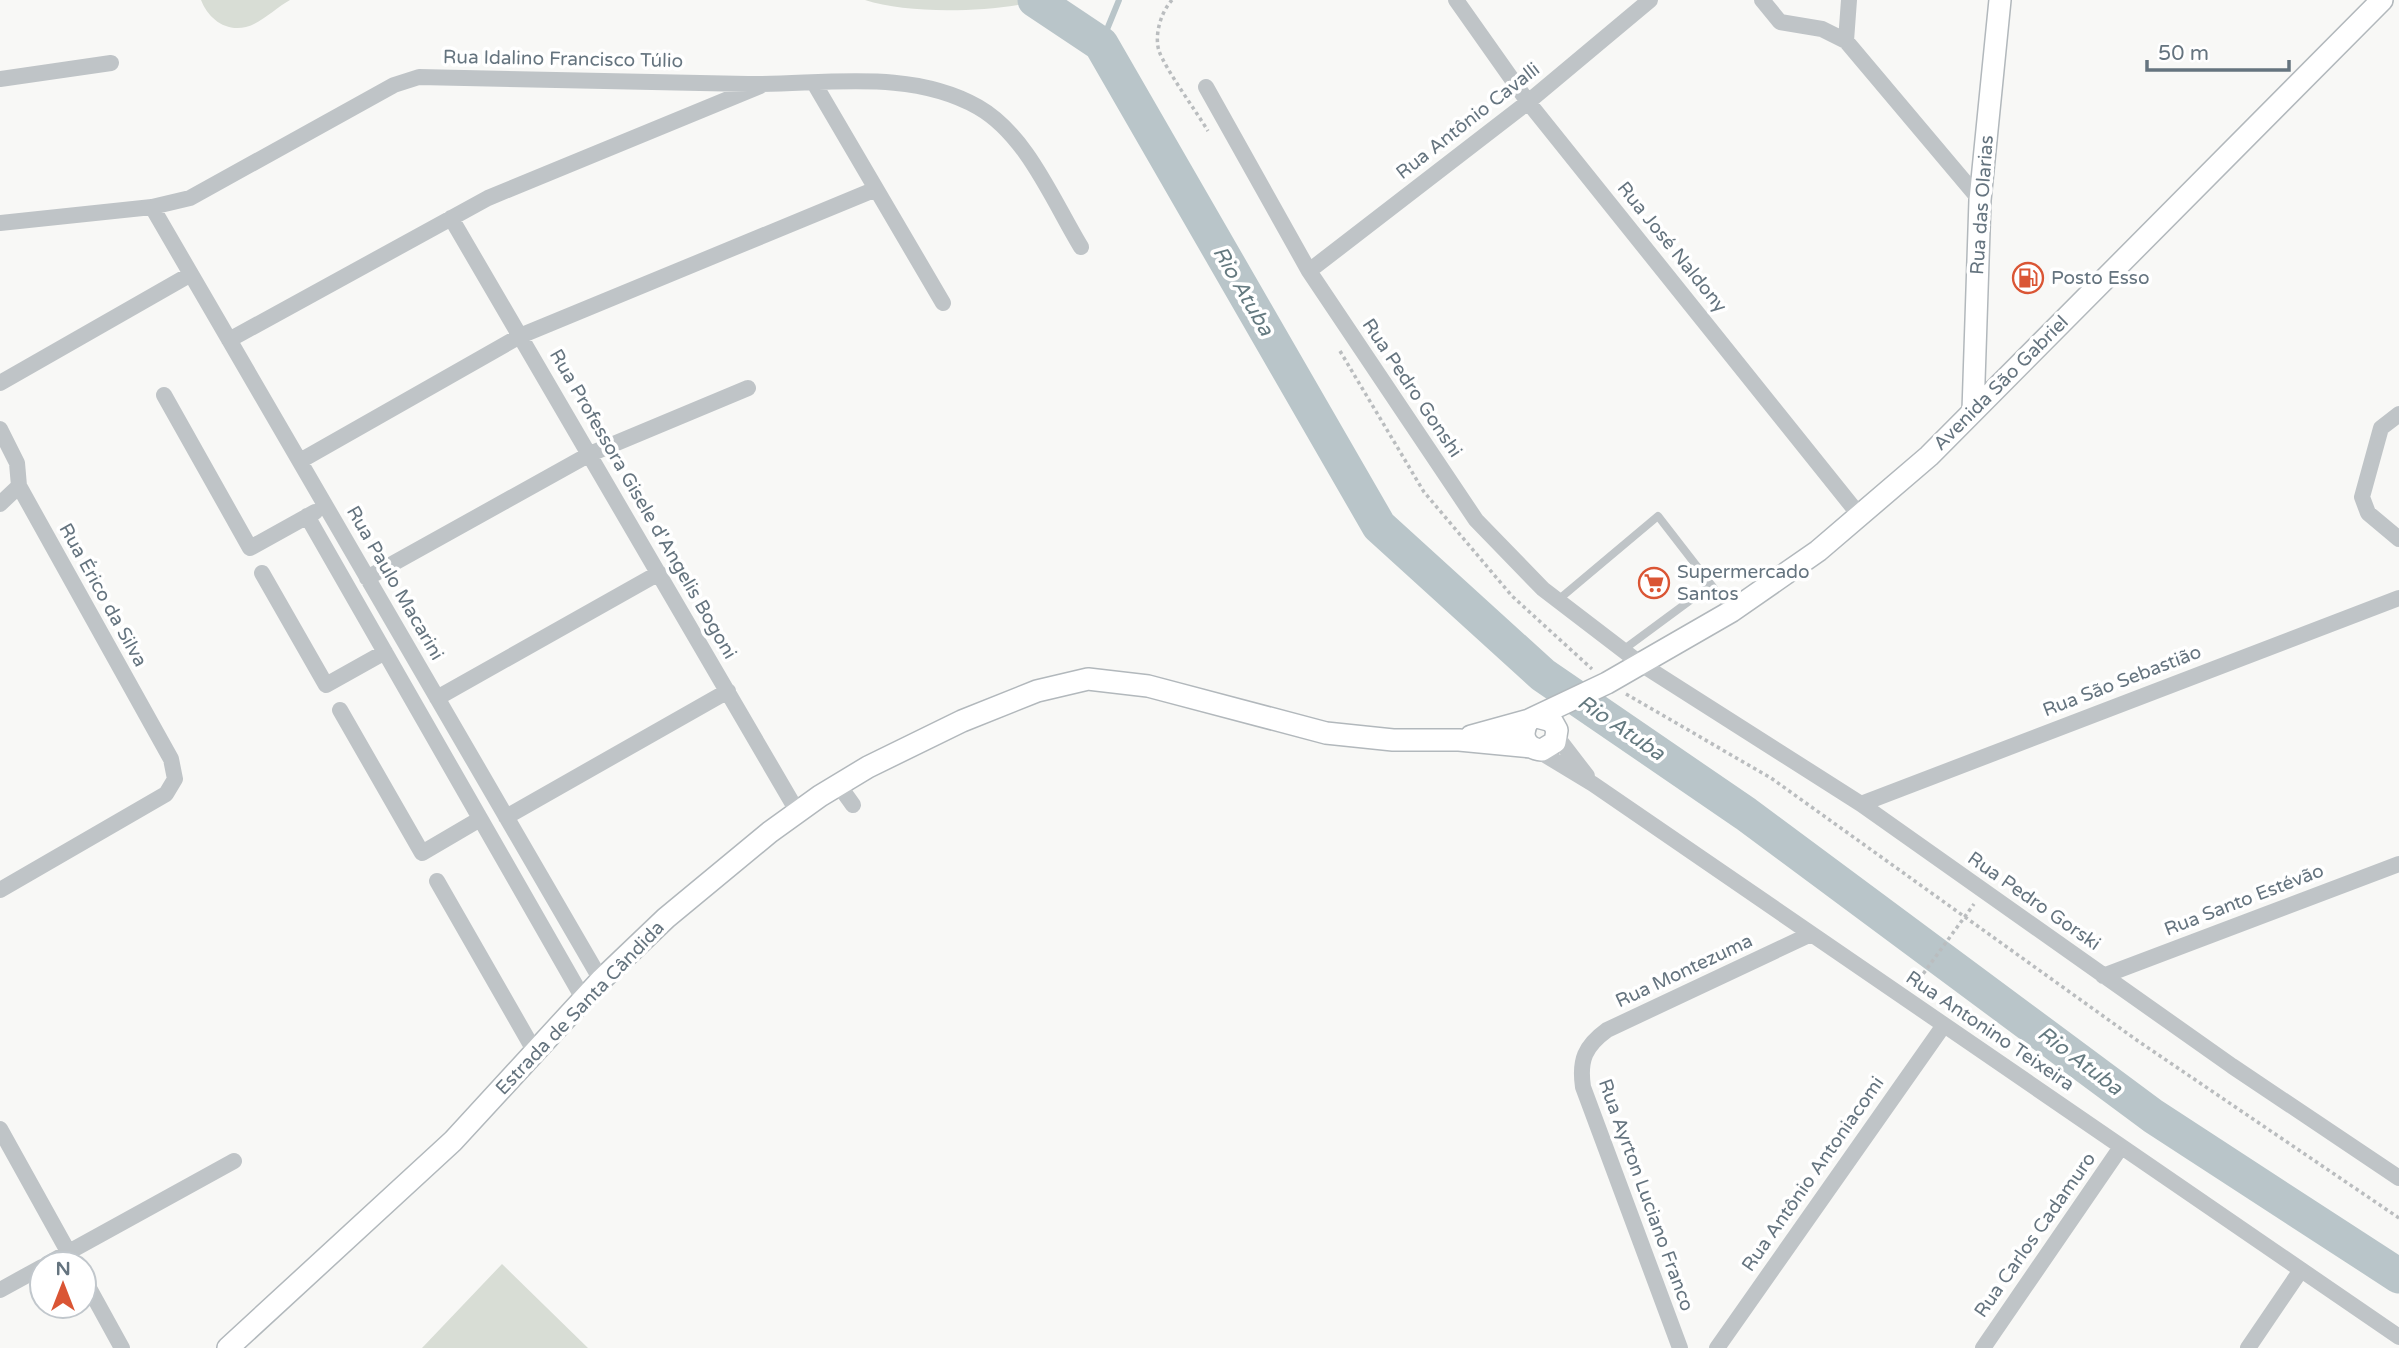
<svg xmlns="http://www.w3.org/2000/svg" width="2399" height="1348" viewBox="0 0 2399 1348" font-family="'Varela Round',sans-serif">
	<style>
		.green { fill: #d8ddd5 }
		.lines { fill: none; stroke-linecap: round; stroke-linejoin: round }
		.stream { stroke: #b9c5c9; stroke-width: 6 }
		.river { stroke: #b9c5c9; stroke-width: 35 }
		.secondary-casing { stroke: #b2b8bc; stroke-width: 24 }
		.path { stroke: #babdbf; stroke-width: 3.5; stroke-dasharray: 3.5 3.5; stroke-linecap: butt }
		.lane { stroke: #bfc4c7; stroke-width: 8 }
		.street { stroke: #bfc4c7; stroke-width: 16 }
		.secondary { stroke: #fff; stroke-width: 21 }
		.labels { text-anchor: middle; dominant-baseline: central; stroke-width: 7; stroke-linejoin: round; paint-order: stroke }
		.street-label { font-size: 19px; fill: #65747f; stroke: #fff }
		.poi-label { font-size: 19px; fill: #65747f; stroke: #fff; text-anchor: start }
		.water-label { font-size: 21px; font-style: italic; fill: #657a80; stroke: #fff }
	</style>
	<rect width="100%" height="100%" fill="#f8f8f6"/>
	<path class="green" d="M 201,0 L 290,0 C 277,7 260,24 246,27 C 225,32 208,18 201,0 Z
		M 865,0 L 1042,0 C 996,12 910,15 865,0 Z
		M 502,1264 L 588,1348 L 422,1348 Z"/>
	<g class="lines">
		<path class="stream" d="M 1101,44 L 1119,0"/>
		<path class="river" d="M 1035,0 L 1101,44 L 1379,526 L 1543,675 L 1746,814 L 2153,1116 L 2399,1276"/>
		<g class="secondary-casing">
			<path id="secondary" d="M 1973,411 L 1980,200 L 2000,0
				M 1537,717 L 1552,721 L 1557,730 L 1555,742 L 1542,750 C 1525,749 1519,734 1529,720 L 1607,683 L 1732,611 L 1818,551 L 1929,456 L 2382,0
				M 1471,736 L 1529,720
				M 228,1348 L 453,1141 L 601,980 L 666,918 L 770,832 L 820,796 L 868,767 L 962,721 L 1037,691 L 1088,679 L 1148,686 L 1326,733 L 1393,740 L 1459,740 L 1531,747"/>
		</g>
		<path class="path" d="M 1172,0 C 1161,12 1154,35 1159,51 C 1166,70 1196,111 1208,131
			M 1340,351 L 1424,492 L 1512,596 L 1592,669
			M 1626,694 L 1771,778 L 2138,1041 L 2399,1218
			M 1915,985 L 1974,904"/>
		<path class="lane" d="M 1558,600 L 1658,516 L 1730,609
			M 1623,650 L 1711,585"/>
		<path class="street" d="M 1456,0 L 1528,102 L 1860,516
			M 1762,0 L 1780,22 L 1822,29 L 1846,41 L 1980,200
			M 1846,41 L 1849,0
			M 0,79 L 111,63
			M 814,83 L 943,303
			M 1206,87 L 1309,271 L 1476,520 L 1543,589 L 1641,664 L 1861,804 L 2232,1066 L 2399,1178
			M 152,207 L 601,980
			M 451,218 L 797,811
			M 0,223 L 152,207 L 190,198 L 394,85 L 419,77 C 529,79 639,81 748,84 C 824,85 909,68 978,107 C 1027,135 1053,201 1081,247
			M 1309,271 L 1528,102 L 1650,0
			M 229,340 L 488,198 L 760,86
			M 0,383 L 191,274
			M 164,395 L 250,548 L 315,512
			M 2399,414 L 2381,428 L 2362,497 L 2368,513 L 2399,539
			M 0,429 L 17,463 L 19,486 L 171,759 L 175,779 L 166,794 L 0,890
			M 300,461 L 520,336 L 876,189
			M 0,504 L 19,486
			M 307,516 L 584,1000
			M 262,573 L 326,685 L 385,652
			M 367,578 L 590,454 L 748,388
			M 437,698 L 659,573
			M 340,710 L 422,853 L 480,819
			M 1557,737 L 1587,776
			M 1537,750 L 1593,784 L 2399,1337
			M 838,784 L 853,805
			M 1861,804 L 2399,598
			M 506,817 L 728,691
			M 437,881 L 535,1052
			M 2103,976 L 2399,864
			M 0,1129 L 75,1264
			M 47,1264 L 234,1161
			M 84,1279 L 122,1348
			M 0,1290 L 42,1267
			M 1680,1348 L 1583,1087 C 1579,1060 1585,1046 1607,1030 L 1811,934
			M 1717,1348 L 1944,1025
			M 1983,1348 L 2121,1147
			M 2248,1348 L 2301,1270"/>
		<use href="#secondary" class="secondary"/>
	</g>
	<defs>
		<g id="fuel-ring" transform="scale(1.575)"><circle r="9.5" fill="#fff" stroke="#da5534" stroke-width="1.5"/><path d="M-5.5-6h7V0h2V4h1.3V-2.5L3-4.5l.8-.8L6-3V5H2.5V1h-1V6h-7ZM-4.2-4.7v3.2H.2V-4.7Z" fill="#da5534"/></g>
		<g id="supermarket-ring" transform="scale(1.575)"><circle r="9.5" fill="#fff" stroke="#da5534" stroke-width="1.5"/><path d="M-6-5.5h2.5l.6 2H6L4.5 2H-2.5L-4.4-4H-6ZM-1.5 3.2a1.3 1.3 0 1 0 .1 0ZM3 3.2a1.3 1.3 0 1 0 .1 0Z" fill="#da5534"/></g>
	</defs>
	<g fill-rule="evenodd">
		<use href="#fuel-ring" x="2028" y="278"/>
		<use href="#supermarket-ring" x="1654" y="583"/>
	</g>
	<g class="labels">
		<g class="street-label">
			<text transform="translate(563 59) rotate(1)">Rua Idalino Francisco Túlio</text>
			<text transform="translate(1468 121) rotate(-38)">Rua Antônio Cavalli</text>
			<text transform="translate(1982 205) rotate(-86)">Rua das Olarias</text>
			<text transform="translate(1672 247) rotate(51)">Rua José Naldony</text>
			<text transform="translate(2001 383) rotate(-45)">Avenida São Gabriel</text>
			<text transform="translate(1412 388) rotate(56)">Rua Pedro Gonshi</text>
			<text transform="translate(643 504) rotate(60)">Rua Professora Gisele d'Angelis Bogoni</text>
			<text transform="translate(395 583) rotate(60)">Rua Paulo Macarini</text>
			<text transform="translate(103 595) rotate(61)">Rua Érico da Silva</text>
			<text transform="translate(2122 681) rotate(-21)">Rua São Sebastião</text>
			<text transform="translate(2244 900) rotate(-21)">Rua Santo Estévão</text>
			<text transform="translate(2034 901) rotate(35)">Rua Pedro Gorski</text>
			<text transform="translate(1684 971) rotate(-25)">Rua Montezuma</text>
			<text transform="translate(580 1008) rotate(-46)">Estrada de Santa Cândida</text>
			<text transform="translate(1990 1031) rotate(34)">Rua Antonino Teixeira</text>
			<text transform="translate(1813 1174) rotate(-55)">Rua Antônio Antoniacomi</text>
			<text transform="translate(1646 1195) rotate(70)">Rua Ayrton Luciano Franco</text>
			<text transform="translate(2035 1235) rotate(-55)">Rua Carlos Cadamuro</text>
		</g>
		<g class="poi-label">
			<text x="2051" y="278">Posto Esso</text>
			<text x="1677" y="572">Supermercado<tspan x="1677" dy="22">Santos</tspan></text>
		</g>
		<g class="water-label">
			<text transform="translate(1243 291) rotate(60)">Rio Atuba</text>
			<text transform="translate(1621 728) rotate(34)">Rio Atuba</text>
			<text transform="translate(2080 1061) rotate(37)">Rio Atuba</text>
		</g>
	</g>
	<g transform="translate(63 1285)"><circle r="33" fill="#ffffff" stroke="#c1c7cc" stroke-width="2"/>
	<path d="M0-5L12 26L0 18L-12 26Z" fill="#da5534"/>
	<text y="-10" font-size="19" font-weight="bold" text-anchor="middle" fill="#65747f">N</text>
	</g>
	<path d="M2147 60v10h142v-10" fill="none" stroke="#65747f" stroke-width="3.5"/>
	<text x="2158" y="60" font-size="21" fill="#65747f" stroke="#ffffff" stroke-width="5" paint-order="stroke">50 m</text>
</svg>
